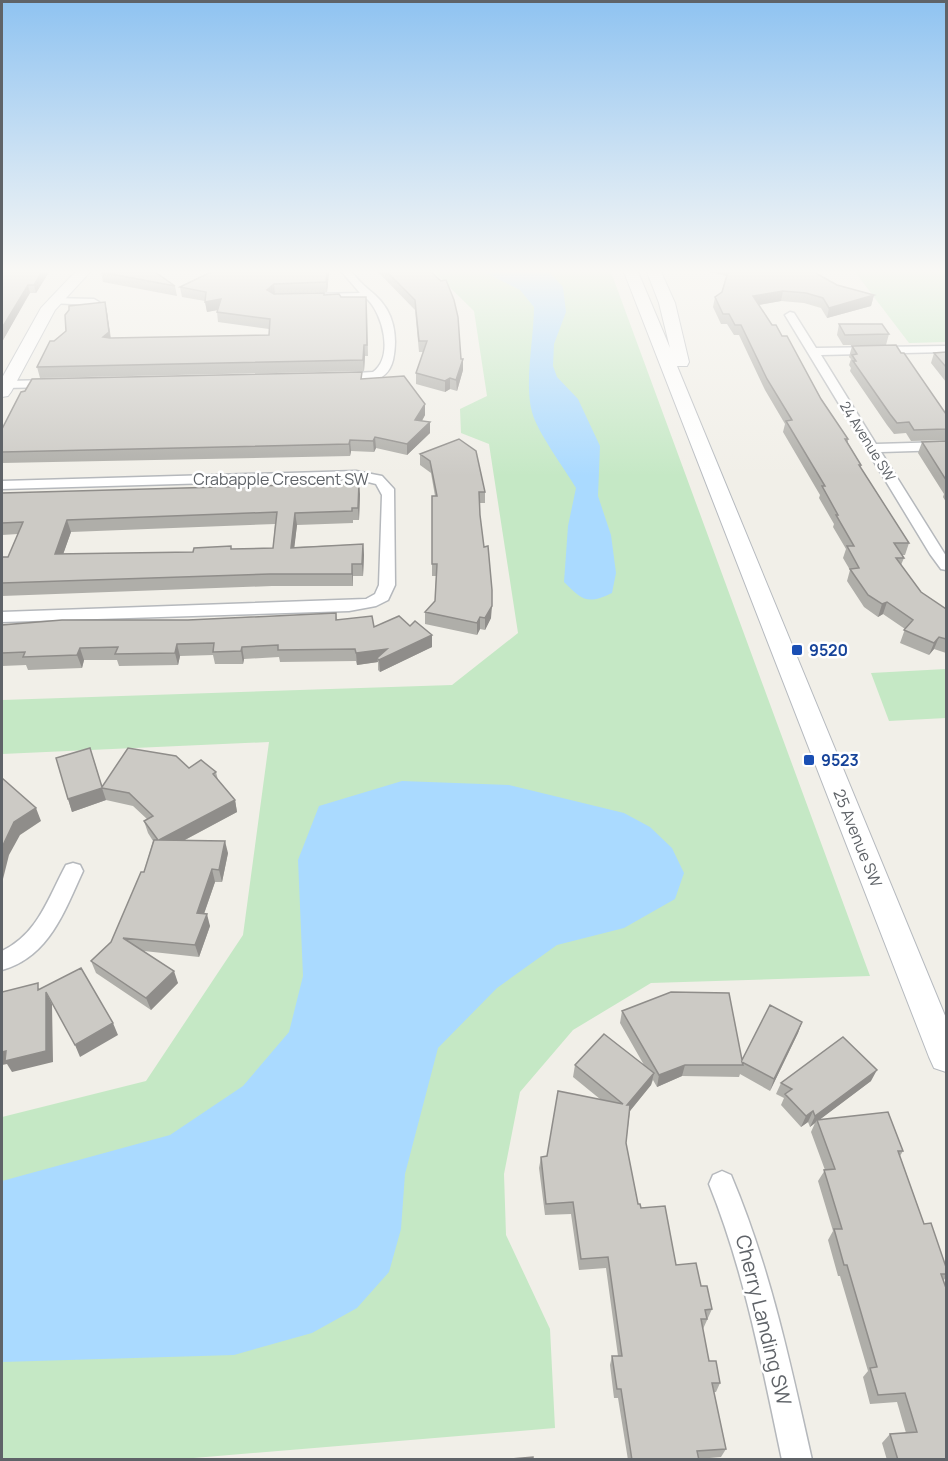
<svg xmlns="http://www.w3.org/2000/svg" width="948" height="1461" viewBox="0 0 948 1461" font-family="Manrope,sans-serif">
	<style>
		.green { fill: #c5e8c5 }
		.water { fill: #aadaff }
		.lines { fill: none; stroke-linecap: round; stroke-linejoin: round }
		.street-casing { stroke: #b5b8bc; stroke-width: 3 }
		.secondary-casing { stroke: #b6babf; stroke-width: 2 }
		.street { fill: #fff; fill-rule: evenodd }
		.secondary { fill: #fff; fill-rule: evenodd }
		.wall { fill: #afaea9; fill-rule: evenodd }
		.shaded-wall { fill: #8f8d8a }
		.building { fill: #cccac5; stroke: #8f8d8a; stroke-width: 1.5; fill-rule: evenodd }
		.transit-dot { fill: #1a4fb4; stroke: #fff; stroke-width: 2 }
		.labels { text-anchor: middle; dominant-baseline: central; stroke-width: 5; stroke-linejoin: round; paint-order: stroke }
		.far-street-label { font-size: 14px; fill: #5f6368; stroke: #fff }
		.street-label { font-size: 16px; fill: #5f6368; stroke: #fff }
		.transit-label { font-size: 16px; font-weight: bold; fill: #164399; stroke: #fff; text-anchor: start }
		.near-street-label { font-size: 20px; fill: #5f6368; stroke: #fff }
	</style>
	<rect width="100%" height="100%" fill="#f1efe8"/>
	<path class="green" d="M 434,272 L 611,272 L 870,976 L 651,983 L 573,1030 L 520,1092 L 504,1174 L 506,1235 L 550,1329 L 555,1428 L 182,1459 L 2,1459 L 2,1117 L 146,1081 L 243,935 L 269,742 L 2,754 L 2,700 L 452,685 L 518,633 L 489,444 L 461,433 L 460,409 L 487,396 L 474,311 Z
		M 855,272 L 946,272 L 946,342 L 909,343 Z
		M 946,669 L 946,718 L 889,721 L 871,673 Z"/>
	<path class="water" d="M 484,272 L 549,272 L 563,287 L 566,312 L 554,344 L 553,366 L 557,377 L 578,399 L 600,446 L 598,496 L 611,535 L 616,573 L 612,593 C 587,605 582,600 564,582 L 568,526 L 576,488 C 565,469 537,432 532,412 C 524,383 534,338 534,307 L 520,290 Z
		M 402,781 L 509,785 L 624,813 L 650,827 L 672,848 L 684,873 L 675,899 L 624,928 L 557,945 L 497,988 L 438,1048 L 405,1174 L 401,1229 L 389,1272 L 357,1308 L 312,1333 L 234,1355 L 2,1362 L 2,1181 L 170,1135 L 243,1086 L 289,1032 L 303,976 L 298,860 L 319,806 Z"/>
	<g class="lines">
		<g class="street-casing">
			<path id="street" d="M 342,272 L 352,272 C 358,281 367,288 375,295 C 394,312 398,336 393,360 C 390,372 383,379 370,381 C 360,382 342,385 334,378 L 340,374 L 373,372 C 394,357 383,314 367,299 L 316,300 L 311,297 L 316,294 L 360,293 Z
				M 54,298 L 94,299 L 99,302 L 94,305 L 50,303 L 50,299 Z
				M 790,312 L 794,313 L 816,348 L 946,346 L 946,352 L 821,355 L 876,444 L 946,442 L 946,450 L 881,452 L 946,556 L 946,570 L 941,569 L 930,554 L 785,315 Z
				M 52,380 L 56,381 L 56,387 L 2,388 L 2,382 L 5,381 Z
				M 356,471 L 382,476 L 394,489 L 395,585 L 388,600 L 376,606 L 349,611 L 2,622 L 2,612 L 366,599 L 375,594 L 379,585 L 382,495 L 376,484 L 356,479 L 2,489 L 2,481 Z
				M 73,863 L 80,865 L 83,871 C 64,912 49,957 2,970 L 2,951 C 38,934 48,898 66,865 Z
				M 722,1171 L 731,1175 C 770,1267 790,1362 812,1460 L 782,1460 C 762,1366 745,1273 709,1184 L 713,1175 Z"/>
		</g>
		<g class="secondary-casing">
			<path id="secondary" d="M 75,272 L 90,272 L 55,310 L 11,392 L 8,396 L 2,397 L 2,378 L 41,308 Z
				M 624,272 L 638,272 L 670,348 L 659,303 L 647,272 L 661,272 L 675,303 L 689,362 L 687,366 L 677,366 L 946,1018 L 946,1072 L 934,1068 L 929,1057 Z"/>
		</g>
		<use href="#street" class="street"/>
		<use href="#secondary" class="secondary"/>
	</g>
	<path class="wall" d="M 2,272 L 49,272 L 36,293 L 30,293 L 24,302 L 2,342 Z
		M 101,272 L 175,286 L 177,296 L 103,282 Z
		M 211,272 L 329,272 L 327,292 L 275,294 L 325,295 L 341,297 L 367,307 L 368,356 L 365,356 L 364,371 L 40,378 L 37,367 L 54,341 L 105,302 L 107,312 L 111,338 L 269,335 L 269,329 L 218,322 L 217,312 L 217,310 L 207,312 L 205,301 L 182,297 L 180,287 Z
		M 378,272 L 431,272 L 461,359 L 463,370 L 457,391 L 450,389 L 445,392 L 416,384 L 416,373 L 423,352 L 419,352 L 415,310 Z
		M 710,272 L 814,272 L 837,285 L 874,295 L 871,306 L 827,318 L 821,308 L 804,303 L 781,301 L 759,305 L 848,439 L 848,443 L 861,465 L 861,468 L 909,543 L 905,555 L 902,555 L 904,558 L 901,565 L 921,592 L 946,609 L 946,653 L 934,649 L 929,655 L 900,643 L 905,629 L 883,614 L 878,617 L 864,607 L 847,581 L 850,570 L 843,558 L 846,549 L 833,527 L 834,524 L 819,498 L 820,495 L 783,432 L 785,424 L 765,390 L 739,335 L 734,335 L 727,324 L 721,324 L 713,307 L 715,297 L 722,292 L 726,276 Z
		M 839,324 L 889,334 L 886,345 L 843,345 L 837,335 Z
		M 852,346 L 946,414 L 946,440 L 911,441 L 906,433 L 894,434 L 887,425 L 850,371 L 851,368 L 849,365 L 851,359 L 849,357 Z
		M 946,352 L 946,382 L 931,363 L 934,353 Z
		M 362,379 L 425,415 L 422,421 L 430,433 L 407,455 L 376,448 L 374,452 L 351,451 L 350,456 L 2,463 L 2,429 Z
		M 946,441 L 946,502 L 943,497 L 944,494 L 918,453 L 922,442 Z
		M 420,454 L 485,492 L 485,503 L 479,503 L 480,515 L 491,618 L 485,630 L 480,629 L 477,635 L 425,624 L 425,612 L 435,601 L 436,576 L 432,576 L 432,564 L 435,496 L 431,473 L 420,465 Z
		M 2,493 L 360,494 L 359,520 L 353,520 L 353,523 L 297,525 L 294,547 L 363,544 L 364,555 L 363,576 L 353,576 L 353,586 L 272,586 L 2,596 L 2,557 L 8,557 L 18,534 L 2,535 ZM 275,524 L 273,548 L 232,549 L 193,552 L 63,554 L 71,532 Z
		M 336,613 L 337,620 L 374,627 L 432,647 L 380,672 L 378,670 L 378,662 L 357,665 L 356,661 L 280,662 L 279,657 L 244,659 L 243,664 L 215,664 L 213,655 L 180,656 L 178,665 L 119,666 L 117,660 L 84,660 L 82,668 L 28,670 L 26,665 L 2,666 L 2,625 L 188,620 Z
		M 94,760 L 102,787 L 189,768 L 216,772 L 218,780 L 235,800 L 237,812 L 185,840 L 228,853 L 222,882 L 215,882 L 204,914 L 210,926 L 199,957 L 144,951 L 178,983 L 151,1010 L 96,973 L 91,961 L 111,942 L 144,872 L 153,841 L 148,833 L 144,821 L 147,819 L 133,806 L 106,800 L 72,812 L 68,799 Z
		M 622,1011 L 742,1060 L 802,1022 L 798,1033 L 770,1091 L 740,1074 L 739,1077 L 682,1076 L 657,1087 L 653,1080 L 651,1085 L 630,1111 L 626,1143 L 638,1204 L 676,1265 L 701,1286 L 712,1309 L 703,1329 L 709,1361 L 720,1383 L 716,1392 L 714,1392 L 726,1449 L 721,1457 L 698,1459 L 699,1460 L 628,1460 L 618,1398 L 614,1398 L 610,1365 L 612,1356 L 618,1356 L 606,1268 L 579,1270 L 571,1214 L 545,1215 L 539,1168 L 541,1157 L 547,1156 L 600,1099 L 573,1077 L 575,1065 L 644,1065 L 620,1023 Z
		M 871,1081 L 820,1119 L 903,1151 L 900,1156 L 924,1224 L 946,1267 L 946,1277 L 944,1280 L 946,1460 L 887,1460 L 882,1443 L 890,1434 L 906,1433 L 897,1402 L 870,1404 L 863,1377 L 868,1371 L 840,1276 L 838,1276 L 828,1240 L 833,1231 L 818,1181 L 825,1170 L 811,1132 L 815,1123 L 810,1127 L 808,1122 L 801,1127 L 781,1105 L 784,1098 L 776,1094 L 781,1083 Z"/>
	<path class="shaded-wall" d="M 42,272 L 49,272 L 36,293 L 34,285 Z
		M 327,272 L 329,272 L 327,292 L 326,282 Z
		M 274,284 L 275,294 L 268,300 L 267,290 Z
		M 28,285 L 30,293 L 2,342 L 2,328 Z
		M 783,291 L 781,301 L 752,306 L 753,296 Z
		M 874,295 L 871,306 L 827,318 L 829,308 Z
		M 221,299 L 223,309 L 207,312 L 205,302 Z
		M 105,302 L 107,312 L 111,343 L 103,337 Z
		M 364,345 L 365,356 L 364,371 L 363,360 Z
		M 463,359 L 463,370 L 457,391 L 456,380 Z
		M 450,378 L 450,389 L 445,392 L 445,381 Z
		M 425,404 L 425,415 L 416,431 L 415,420 Z
		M 430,422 L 430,433 L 407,455 L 407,444 Z
		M 375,437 L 376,448 L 374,452 L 373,441 Z
		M 350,440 L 351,451 L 350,456 L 349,444 Z
		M 359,483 L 360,494 L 359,520 L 358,508 Z
		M 295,513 L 297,525 L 293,559 L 291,548 Z
		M 67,520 L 71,532 L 59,566 L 55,554 Z
		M 363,544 L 364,555 L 363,576 L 362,564 Z
		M 352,564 L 353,576 L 353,586 L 352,574 Z
		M 887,602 L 883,614 L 878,617 L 882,604 Z
		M 492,606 L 491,618 L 485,630 L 485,618 Z
		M 480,617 L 480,629 L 477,635 L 477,623 Z
		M 432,635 L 432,647 L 380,672 L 379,660 L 377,658 L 378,662 L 357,665 L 356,653 Z
		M 939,637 L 934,649 L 929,655 L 934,643 Z
		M 177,644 L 180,656 L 178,665 L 175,653 Z
		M 242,647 L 244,659 L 243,664 L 241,651 Z
		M 80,648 L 84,660 L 82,668 L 77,655 Z
		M 102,788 L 106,800 L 72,812 L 68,799 Z
		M 235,800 L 237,812 L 162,852 L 159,840 Z
		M 36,808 L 41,821 L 20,835 L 9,855 L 3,879 L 2,877 L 2,850 L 4,843 L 14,822 Z
		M 225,841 L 228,853 L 222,882 L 219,870 Z
		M 212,869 L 215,882 L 200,925 L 197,913 Z
		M 207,914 L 210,926 L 199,957 L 195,945 Z
		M 174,971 L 178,983 L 151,1010 L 146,998 Z
		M 46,992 L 52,1004 L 53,1062 L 12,1072 L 7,1064 L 2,1065 L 2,1052 Z
		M 802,1022 L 798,1033 L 770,1091 L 774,1079 Z
		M 113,1023 L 118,1035 L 80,1057 L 75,1045 Z
		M 685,1065 L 682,1076 L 657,1087 L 659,1075 Z
		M 877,1070 L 871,1081 L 818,1121 L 817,1120 L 815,1123 L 810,1127 L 815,1116 Z
		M 654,1073 L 651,1085 L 625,1117 L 627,1105 Z
		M 813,1111 L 808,1122 L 801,1127 L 806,1116 Z"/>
	<path class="building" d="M 2,272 L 42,272 L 34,285 L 28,285 L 2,328 Z
		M 101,272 L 155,272 L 175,286 Z
		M 211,272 L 327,272 L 326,282 L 274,284 L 267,290 L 274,294 L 324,293 L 324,295 L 339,294 L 341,297 L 366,297 L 367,345 L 364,345 L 363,360 L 37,367 L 50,341 L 54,341 L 66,331 L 65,315 L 69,310 L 69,306 L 105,302 L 109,332 L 103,337 L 110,338 L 269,335 L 270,319 L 217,312 L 221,299 L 205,302 L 206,292 L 180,287 Z
		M 387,272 L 431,272 L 441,281 L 446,280 L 454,300 L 458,317 L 461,359 L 463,359 L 456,380 L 450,378 L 445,381 L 416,373 L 427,341 L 419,341 L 415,300 Z
		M 728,272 L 814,272 L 837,285 L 874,295 L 829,308 L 823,298 L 806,293 L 783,291 L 753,296 L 772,325 L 776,325 L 782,336 L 787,336 L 821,399 L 848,439 L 845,439 L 861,465 L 859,465 L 909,543 L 894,543 L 904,558 L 896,558 L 921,592 L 946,609 L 946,639 L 939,637 L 934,643 L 904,630 L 913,620 L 887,602 L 882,604 L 868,595 L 850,569 L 859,568 L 847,546 L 854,546 L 836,515 L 838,515 L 822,486 L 825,486 L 786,421 L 792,420 L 767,379 L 741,325 L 735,325 L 729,314 L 723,314 L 715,297 L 722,292 Z
		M 839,324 L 882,324 L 889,334 L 845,335 Z
		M 896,345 L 901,353 L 904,353 L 946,414 L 946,429 L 914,430 L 909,422 L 897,423 L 890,414 L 853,361 L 856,361 L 852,355 L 857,354 L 852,346 Z
		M 946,352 L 946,367 L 934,353 Z
		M 362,372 L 361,379 L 404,376 L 425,404 L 415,420 L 430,422 L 407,444 L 375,437 L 373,441 L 350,440 L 349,444 L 2,452 L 2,429 L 21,392 L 25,391 L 32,379 Z
		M 459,439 L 476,451 L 485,492 L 479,492 L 480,515 L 484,547 L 488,546 L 492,590 L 492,606 L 485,618 L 480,617 L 477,623 L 425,612 L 435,601 L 437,564 L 432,564 L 432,496 L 437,496 L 430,461 L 420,454 Z
		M 946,441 L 946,480 L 922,442 Z
		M 359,483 L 358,508 L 352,508 L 352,511 L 295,513 L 291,548 L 363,544 L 362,564 L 352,564 L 352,574 L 270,574 L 2,583 L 2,557 L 8,557 L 23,522 L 2,523 L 2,493 ZM 277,512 L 273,548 L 231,549 L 231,546 L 194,548 L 193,552 L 55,554 L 67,520 Z
		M 336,613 L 336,620 L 372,616 L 374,627 L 399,616 L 410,626 L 415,621 L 432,635 L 379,660 L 377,658 L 387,649 L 356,653 L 355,649 L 278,650 L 278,645 L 242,647 L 241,651 L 213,652 L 214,643 L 177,644 L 175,653 L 115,654 L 118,647 L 80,648 L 77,655 L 23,657 L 25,652 L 2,653 L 2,625 L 62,620 L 188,620 Z
		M 90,748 L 102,787 L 128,748 L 176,756 L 189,768 L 201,760 L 216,772 L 213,774 L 235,800 L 159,840 L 225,841 L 219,870 L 212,869 L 197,913 L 207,914 L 195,945 L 123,938 L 174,971 L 146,998 L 91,961 L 111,942 L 141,872 L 144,872 L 154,840 L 158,840 L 144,821 L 153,816 L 129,793 L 102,788 L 68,799 L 56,758 Z
		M 2,778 L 36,808 L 14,822 L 4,843 L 2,850 Z
		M 81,968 L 113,1023 L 75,1045 L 46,992 L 46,1051 L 5,1061 L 6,1051 L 2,1052 L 2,992 L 38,983 L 38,990 Z
		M 671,992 L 729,993 L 742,1060 L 770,1005 L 802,1022 L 774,1079 L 742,1062 L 743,1065 L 685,1065 L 659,1075 L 622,1011 Z
		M 604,1034 L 654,1073 L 627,1105 L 630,1105 L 626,1143 L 638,1204 L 640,1204 L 641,1208 L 665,1206 L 676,1265 L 696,1263 L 701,1286 L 707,1286 L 712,1309 L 705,1310 L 707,1319 L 701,1319 L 709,1361 L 716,1361 L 720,1383 L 712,1383 L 726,1449 L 697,1451 L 699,1460 L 632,1460 L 621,1389 L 617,1389 L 612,1356 L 622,1356 L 608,1257 L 581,1259 L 573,1202 L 546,1204 L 541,1157 L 547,1156 L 558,1091 L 623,1104 L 575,1065 Z
		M 843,1037 L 877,1070 L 815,1116 L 813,1111 L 806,1116 L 785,1094 L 792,1089 L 781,1083 Z
		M 888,1112 L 903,1151 L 898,1151 L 924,1224 L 931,1223 L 946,1267 L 946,1274 L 941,1274 L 946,1288 L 946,1460 L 898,1460 L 890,1434 L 917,1432 L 905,1393 L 878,1395 L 870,1368 L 877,1367 L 847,1265 L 844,1265 L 834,1229 L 842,1229 L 824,1170 L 835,1169 L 817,1120 Z
		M 533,1457 L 533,1460 L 499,1460 Z"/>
	<linearGradient id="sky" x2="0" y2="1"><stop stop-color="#8fc3f1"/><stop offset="0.57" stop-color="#f9f8f5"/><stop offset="1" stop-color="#f9f8f5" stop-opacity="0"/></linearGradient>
	<rect width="948" height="476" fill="url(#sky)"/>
	<g class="transit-dot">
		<rect x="791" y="644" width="12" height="12" rx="3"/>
		<rect x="803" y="754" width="12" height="12" rx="3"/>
	</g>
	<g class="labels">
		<g class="far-street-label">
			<text transform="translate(868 441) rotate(58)">24 Avenue SW</text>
		</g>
		<g class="street-label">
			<text x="281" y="479">Crabapple Crescent SW</text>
			<text transform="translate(858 838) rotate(68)">25 Avenue SW</text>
		</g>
		<g class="transit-label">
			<text x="809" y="650">9520</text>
			<text x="821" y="760">9523</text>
		</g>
		<g class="near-street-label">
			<text transform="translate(764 1320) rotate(76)">Cherry Landing SW</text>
		</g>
	</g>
	<rect width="948" height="1461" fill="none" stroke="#5f6368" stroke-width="6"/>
</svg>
